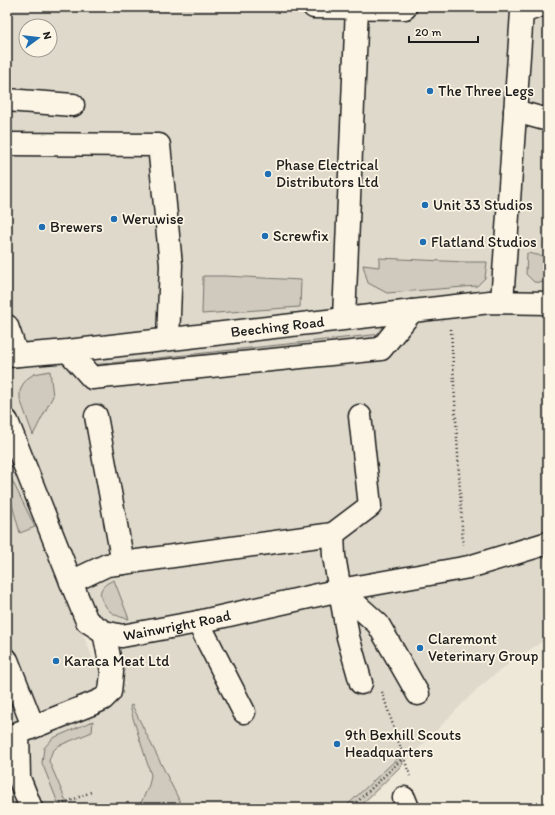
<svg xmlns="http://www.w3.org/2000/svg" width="555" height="815" viewBox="0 0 555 815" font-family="Itim,sans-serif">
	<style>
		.built { fill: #ded9cb; fill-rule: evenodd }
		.green { fill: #cfcabd; stroke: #76736c }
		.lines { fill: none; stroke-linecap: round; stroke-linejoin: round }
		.minor-casing { stroke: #1c1c1c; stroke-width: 25 }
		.path { stroke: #1c1c1c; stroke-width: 2.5; stroke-dasharray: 1 3; stroke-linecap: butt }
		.minor { stroke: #fcf5e5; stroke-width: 22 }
		.poi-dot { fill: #1f6fb2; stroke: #fcf5e5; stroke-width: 1.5 }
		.labels { text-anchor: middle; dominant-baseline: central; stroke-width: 3.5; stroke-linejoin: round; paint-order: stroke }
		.poi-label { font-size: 15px; fill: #1c1c1c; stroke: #fcf5e5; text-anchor: start }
		.street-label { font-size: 15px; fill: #1c1c1c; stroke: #fcf5e5 }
	</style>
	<rect width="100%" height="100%" fill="#eee8d9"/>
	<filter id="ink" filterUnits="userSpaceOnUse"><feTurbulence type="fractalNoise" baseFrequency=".025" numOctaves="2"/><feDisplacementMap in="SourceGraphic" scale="8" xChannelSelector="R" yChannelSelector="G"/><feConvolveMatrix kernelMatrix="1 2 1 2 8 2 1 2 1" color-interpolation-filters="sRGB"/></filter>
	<g filter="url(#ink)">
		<path class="built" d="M 7,7 L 548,7 L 548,638 L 518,657 L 503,668 L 477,689 L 378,790 L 360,806 L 362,808 L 7,808 L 7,449 L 98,671 L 126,687 L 11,406 L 7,383 ZM 26,26 L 50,26 L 50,50 L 26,50 Z"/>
		<path class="green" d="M 527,253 L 548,257 L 548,283 L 534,282 L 526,274 Z
			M 379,258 L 466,262 L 487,262 L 485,278 L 477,286 L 387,293 L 368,283 L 363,265 L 379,267 Z
			M 203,276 L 225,276 L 301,280 L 300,307 L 202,314 Z
			M 381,334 L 374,340 L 99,370 L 92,365 Z
			M 50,371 L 53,396 L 33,435 L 20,399 L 20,391 L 23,384 L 28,378 L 34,374 Z
			M 7,470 L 35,527 L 20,533 L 7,487 Z
			M 114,580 L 129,619 C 123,618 116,616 111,612 C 108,610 106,607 105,605 C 96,593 101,585 114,580 Z
			M 132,705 L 183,808 L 140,808 L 141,803 L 149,785 L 151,775 L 133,718 L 130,706 Z
			M 93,721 L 92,732 L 58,746 L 52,752 L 49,761 L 69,808 L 60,808 L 42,763 L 44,748 L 53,738 Z
			M 399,757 L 403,764 L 360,806 L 362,808 L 344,808 Z"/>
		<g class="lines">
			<g class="minor-casing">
				<g id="minor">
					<path d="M 314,7 L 405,8"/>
					<path d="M 7,100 L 73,105"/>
					<path d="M 515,111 L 548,120"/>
					<path d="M 7,144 L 159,145 L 171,265 L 168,339"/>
					<path d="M 502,302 L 522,12 L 537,7"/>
					<path d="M 344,318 L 357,7"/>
					<path d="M 7,326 L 17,355"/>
					<path d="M 68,351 L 92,378 L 381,349 L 412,311"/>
					<path id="s1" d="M 7,356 L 68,351 L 490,302 L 548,303"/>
					<path d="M 96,416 L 123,563"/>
					<path id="s2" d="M 7,421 L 71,582 L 87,621 L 104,632 L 122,636 L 198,622 L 340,590 L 469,567 L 548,543"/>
					<path d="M 333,534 L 370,506 L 360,416"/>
					<path d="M 71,582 L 107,565 L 123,563 L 333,534 L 334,556 L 348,637 L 361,683"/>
					<path d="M 340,590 L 378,624 L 418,694"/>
					<path d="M 198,622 L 244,712"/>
					<path d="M 7,660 L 33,726"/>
					<path d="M 404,798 L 408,808"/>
					<path d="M 31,808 L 19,778 L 18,733 L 94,703 L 103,699 L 110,692 L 112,672 L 104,632"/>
				</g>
			</g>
			<path class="path" d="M 451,329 L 463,545
				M 382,692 L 410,776
				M 53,808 L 91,792
				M 351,808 L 404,757"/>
			<use href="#minor" class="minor"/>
		</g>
	</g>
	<g class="poi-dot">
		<circle cx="430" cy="91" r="4"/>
		<circle cx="268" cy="174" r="4"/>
		<circle cx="425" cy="205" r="4"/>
		<circle cx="114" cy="219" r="4"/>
		<circle cx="42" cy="227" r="4"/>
		<circle cx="265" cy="236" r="4"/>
		<circle cx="423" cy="242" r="4"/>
		<circle cx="420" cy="648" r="4"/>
		<circle cx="56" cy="661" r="4"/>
		<circle cx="337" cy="744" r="4"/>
	</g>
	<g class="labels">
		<g class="poi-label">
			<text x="438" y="91">The Three Legs</text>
			<text x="276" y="165">Phase Electrical<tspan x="276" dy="17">Distributors Ltd</tspan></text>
			<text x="433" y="205">Unit 33 Studios</text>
			<text x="122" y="219">Weruwise</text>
			<text x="50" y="227">Brewers</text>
			<text x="273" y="236">Screwfix</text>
			<text x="431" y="242">Flatland Studios</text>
			<text x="428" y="639">Claremont<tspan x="428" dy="17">Veterinary Group</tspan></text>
			<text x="64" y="661">Karaca Meat Ltd</text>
			<text x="345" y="735">9th Bexhill Scouts<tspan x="345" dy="17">Headquarters</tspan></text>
		</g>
		<g class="street-label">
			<text stroke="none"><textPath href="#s1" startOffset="272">Beeching Road</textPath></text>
			<text stroke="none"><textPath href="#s2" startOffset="310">Wainwright Road</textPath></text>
		</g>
	</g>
	<rect width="555" height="815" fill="none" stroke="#fcf5e5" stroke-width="24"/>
	<rect x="12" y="12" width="531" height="791" fill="none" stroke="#1c1c1c" stroke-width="1.5" filter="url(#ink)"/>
	<g transform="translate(38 38) rotate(75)"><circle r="19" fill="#fcf5e5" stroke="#a29e95"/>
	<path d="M0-3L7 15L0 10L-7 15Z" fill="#1f6fb2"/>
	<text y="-6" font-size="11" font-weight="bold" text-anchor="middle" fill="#1c1c1c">N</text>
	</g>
	<path d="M409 36v6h69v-6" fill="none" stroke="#1c1c1c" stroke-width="2"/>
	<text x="415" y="36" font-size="12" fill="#1c1c1c" stroke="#fcf5e5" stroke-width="3" paint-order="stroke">20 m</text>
</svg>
